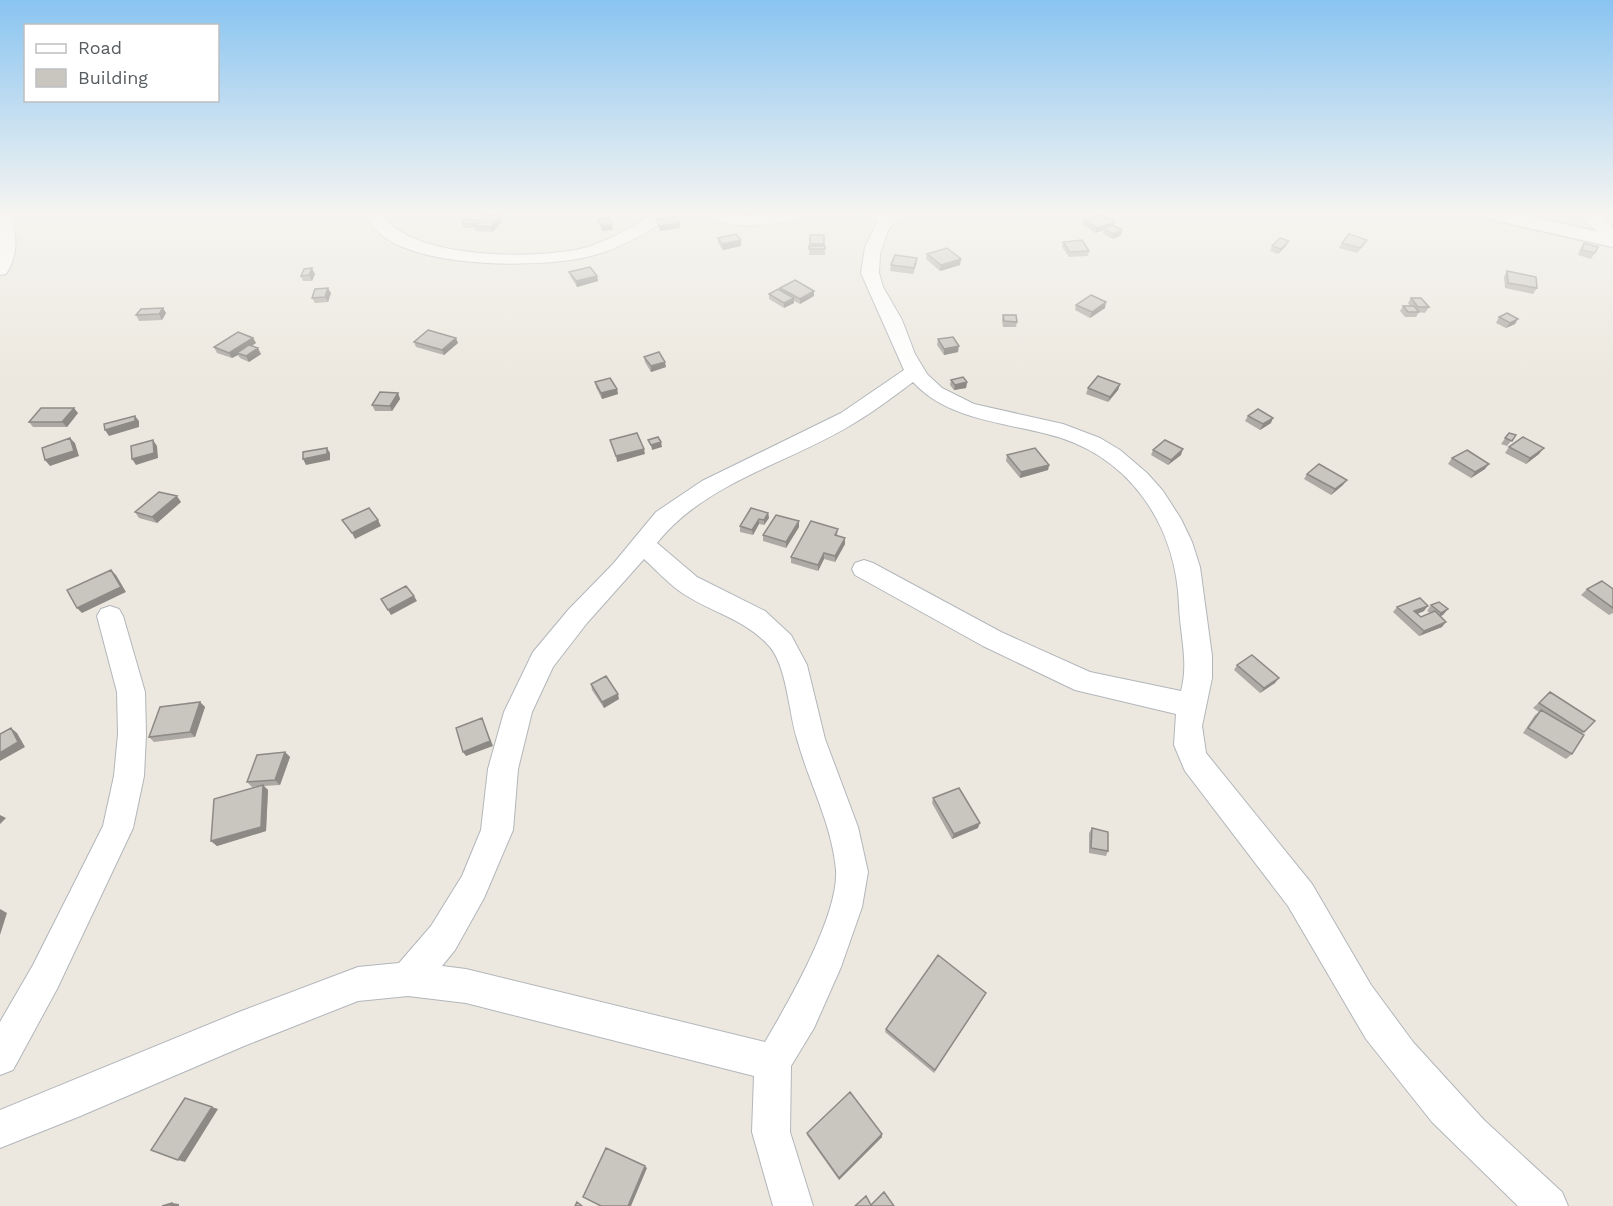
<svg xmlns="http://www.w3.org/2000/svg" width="1613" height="1206" viewBox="0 0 1613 1206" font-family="'Work Sans',sans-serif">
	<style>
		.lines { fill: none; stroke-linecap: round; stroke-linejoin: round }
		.street-casing { stroke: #b2b6bb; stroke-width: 2 }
		.secondary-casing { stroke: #b3b8bd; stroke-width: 3 }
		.street { fill: #fff; fill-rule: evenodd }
		.secondary { fill: #fff; fill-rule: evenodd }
		.wall { fill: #ada9a4 }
		.shaded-wall { fill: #8d8a86 }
		.building { fill: #c9c5bf; stroke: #8d8a86; stroke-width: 1.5 }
	</style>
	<rect width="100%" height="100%" fill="#ece8df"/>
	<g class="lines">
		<g class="street-casing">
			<path id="street" d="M 0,212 L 10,212 C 17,234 19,254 6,274 L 0,275 Z
				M 364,212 L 380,212 C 408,260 536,260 584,248 C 602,243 618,234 634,226 C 642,222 650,214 658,212 C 664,211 671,212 677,212 C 671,220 659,225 650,230 C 630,242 609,252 587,257 C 537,268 427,268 384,237 C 375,231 369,221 364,212 Z
				M 707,212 L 728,212 L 750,216 L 783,212 L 819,212 L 811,217 C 784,221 728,237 707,212 Z
				M 856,212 L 909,212 L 891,226 L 887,233 L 880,254 L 879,273 L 883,287 L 902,320 L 915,354 L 927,374 L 942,388 L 974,404 L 1063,424 L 1100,438 L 1120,450 L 1147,473 L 1163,491 L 1181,519 L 1192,542 L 1200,567 L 1212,656 L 1212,678 L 1202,726 L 1206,753 L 1312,884 L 1371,985 L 1413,1042 L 1484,1120 L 1562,1192 L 1568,1206 L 1518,1206 L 1432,1122 L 1366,1039 L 1288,906 L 1185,771 L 1174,745 L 1176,714 L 1075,690 L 983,646 L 855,575 L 852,569 L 855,563 L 864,560 L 873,563 L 1001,632 L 1090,672 L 1181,691 C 1189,662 1180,635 1179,605 C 1176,524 1129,454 1047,434 C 1001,422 947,419 913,382 C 894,396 876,410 856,422 C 791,463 706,481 657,543 L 697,577 L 765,611 L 791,635 L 807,665 L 825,739 L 858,827 L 868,872 L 862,907 L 841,967 L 814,1028 L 791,1066 L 790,1132 L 813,1206 L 773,1206 L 752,1132 L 754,1076 L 466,1003 L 408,996 L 358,1001 L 244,1046 L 78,1117 L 0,1148 L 0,1110 L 239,1012 L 358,967 L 399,963 L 431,926 L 462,876 L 481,830 L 488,769 L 504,712 L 533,652 L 569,609 L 613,564 L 656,512 L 702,481 L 841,413 L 904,370 L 861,273 L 865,247 L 878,221 L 858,215 ZM 644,559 C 655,569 666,581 678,590 C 708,612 745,618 770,647 C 787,667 789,714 797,739 C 809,783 832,824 836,870 C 839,915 788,1003 765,1042 L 466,969 L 442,966 L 455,950 L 484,898 L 513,830 L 518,769 L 532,712 L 553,667 L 587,623 Z
				M 1573,212 L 1592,212 L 1613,227 L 1613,240 L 1607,239 Z
				M 110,606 L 119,609 L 123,616 L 145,692 L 146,734 L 144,776 L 133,828 L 57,989 L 13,1070 L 0,1075 L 0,1022 L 33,965 L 103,826 L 114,776 L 118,734 L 117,692 L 97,616 L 101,609 Z"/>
		</g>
		<g class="secondary-casing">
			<path id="secondary" d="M 1473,212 L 1512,212 L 1613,235 L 1613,247 L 1476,216 Z"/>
		</g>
		<use href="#street" class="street"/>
		<use href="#secondary" class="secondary"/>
	</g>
	<path class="wall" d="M 326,212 L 343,212 L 327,213 Z
		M 1084,219 L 1114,226 L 1122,230 L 1121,235 L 1113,239 L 1103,234 L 1104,230 L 1095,233 L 1082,224 Z
		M 502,221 L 493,232 L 475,231 L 474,228 L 463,228 L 462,223 Z
		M 810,235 L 824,235 L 825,255 L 809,255 Z
		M 718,238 L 741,246 L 723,250 L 718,243 Z
		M 1367,240 L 1364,245 L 1357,253 L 1339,248 L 1342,243 Z
		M 1063,242 L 1089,251 L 1088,256 L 1069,257 L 1062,247 Z
		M 1584,243 L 1595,253 L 1591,259 L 1578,255 L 1580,249 Z
		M 1272,246 L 1286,246 L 1278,254 L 1270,251 Z
		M 927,254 L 961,259 L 960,265 L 940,271 L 926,259 Z
		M 917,263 L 913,274 L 890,271 L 891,265 Z
		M 1507,271 L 1537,288 L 1533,294 L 1505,288 L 1504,277 Z
		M 569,272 L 597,276 L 598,281 L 577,287 L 571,277 Z
		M 315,274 L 312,281 L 303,281 L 301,276 Z
		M 780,288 L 814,296 L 800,304 L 794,301 L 794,303 L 784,308 L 769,299 L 769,294 L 780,290 Z
		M 331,293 L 328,302 L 315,303 L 312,298 Z
		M 1411,298 L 1429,307 L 1425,313 L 1419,312 L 1416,317 L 1405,317 L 1400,311 L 1403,306 L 1410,306 L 1408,303 Z
		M 1076,305 L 1105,308 L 1090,318 L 1075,310 Z
		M 163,308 L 166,313 L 162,320 L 139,321 L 136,315 Z
		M 1003,315 L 1017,322 L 1016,327 L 1003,327 L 1002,320 Z
		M 1499,317 L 1515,324 L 1506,328 L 1496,323 Z
		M 253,338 L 256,343 L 251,346 L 261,354 L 249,362 L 240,358 L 238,355 L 232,358 L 217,353 L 214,347 Z
		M 938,339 L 958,352 L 944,355 L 937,345 Z
		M 414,342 L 458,343 L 444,355 L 416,347 Z
		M 644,357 L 666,367 L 651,372 L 645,362 Z
		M 951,380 L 967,382 L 966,388 L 954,390 L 950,385 Z
		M 595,382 L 617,389 L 618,394 L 602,399 L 596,387 Z
		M 1120,384 L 1118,390 L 1108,402 L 1086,394 L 1088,388 Z
		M 398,393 L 400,399 L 392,411 L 375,411 L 372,405 Z
		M 78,413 L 67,427 L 33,427 L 29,422 Z
		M 1248,416 L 1271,423 L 1260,430 L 1245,421 Z
		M 1509,433 L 1516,435 L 1507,446 L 1501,444 Z
		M 1509,447 L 1539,454 L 1526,464 L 1505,453 Z
		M 1153,450 L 1181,455 L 1168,465 L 1151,455 Z
		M 1007,455 L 1049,465 L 1048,470 L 1020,478 L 1006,461 Z
		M 1452,458 L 1485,469 L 1471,478 L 1448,464 Z
		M 1307,474 L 1343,485 L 1331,495 L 1304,479 Z
		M 181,502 L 157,523 L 139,518 L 135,512 Z
		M 768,513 L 769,518 L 764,525 L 759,524 L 753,535 L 740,532 L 740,526 Z
		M 799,527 L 786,548 L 763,541 L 763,535 Z
		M 838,529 L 837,536 L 845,538 L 845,544 L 835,562 L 824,559 L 818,571 L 791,563 L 791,557 Z
		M 1587,589 L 1613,589 L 1613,613 L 1609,615 L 1581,595 Z
		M 1431,605 L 1443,615 L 1440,616 L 1442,627 L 1419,636 L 1393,612 L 1397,607 L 1424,611 L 1417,614 L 1421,617 L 1430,613 L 1427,611 Z
		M 1237,665 L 1275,683 L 1260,693 L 1234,670 Z
		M 591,684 L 619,699 L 604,708 L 592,690 Z
		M 1550,692 L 1584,732 L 1582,734 L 1572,754 L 1566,759 L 1523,733 L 1535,715 L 1539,712 L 1533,708 Z
		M 200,702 L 205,707 L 195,737 L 154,742 L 149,737 Z
		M 285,752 L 290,757 L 280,785 L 264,786 L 268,790 L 266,831 L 217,846 L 211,841 L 260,786 L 252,787 L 247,782 Z
		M 933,798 L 978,828 L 952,839 L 932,803 Z
		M 1092,828 L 1108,851 L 1106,856 L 1089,853 L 1089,833 Z
		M 986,993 L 934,1073 L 885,1032 L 886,1029 Z
		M 807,1133 L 882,1137 L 839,1180 L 807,1135 Z"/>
	<path class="shaded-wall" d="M 501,216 L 502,221 L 493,232 L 491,227 Z
		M 1115,222 L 1114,228 L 1104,229 L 1104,230 L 1095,233 L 1097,228 Z
		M 680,223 L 680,228 L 660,231 L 659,226 Z
		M 612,225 L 613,230 L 602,231 L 601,226 Z
		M 1122,230 L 1121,235 L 1113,239 L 1114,234 Z
		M 741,240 L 741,246 L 723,250 L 722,244 Z
		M 1289,241 L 1286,246 L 1278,254 L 1281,249 Z
		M 961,259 L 960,265 L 940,271 L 941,265 Z
		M 312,268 L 315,274 L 312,281 L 309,275 Z
		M 597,276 L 598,281 L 577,287 L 576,281 Z
		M 328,288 L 331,293 L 328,302 L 325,297 Z
		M 814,291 L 814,296 L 800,304 L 800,299 Z
		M 794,298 L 794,303 L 784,308 L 784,303 Z
		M 1106,302 L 1105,308 L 1090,318 L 1092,312 Z
		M 163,308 L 166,313 L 162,320 L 159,314 Z
		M 1518,319 L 1515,324 L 1506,328 L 1510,323 Z
		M 253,338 L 256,343 L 239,354 L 237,353 L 238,355 L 232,358 L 229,353 Z
		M 456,338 L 458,343 L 444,355 L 442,350 Z
		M 959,346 L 958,352 L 944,355 L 944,349 Z
		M 258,348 L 261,354 L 249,362 L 246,356 Z
		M 665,362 L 666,367 L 651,372 L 651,366 Z
		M 967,382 L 966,388 L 954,390 L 955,385 Z
		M 1120,384 L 1118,390 L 1108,402 L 1110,397 Z
		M 617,389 L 618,394 L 602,399 L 601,393 Z
		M 398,393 L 400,399 L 392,411 L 390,406 Z
		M 74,408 L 78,413 L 67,427 L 62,422 Z
		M 135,416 L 139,421 L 139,427 L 109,436 L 105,430 Z
		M 1273,418 L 1271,423 L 1260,430 L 1263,424 Z
		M 70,438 L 75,443 L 79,456 L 50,466 L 45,460 Z
		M 153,440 L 157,446 L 158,458 L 136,465 L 132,459 Z
		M 661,442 L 662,447 L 652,450 L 651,445 Z
		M 327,448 L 330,453 L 330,460 L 306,465 L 303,459 Z
		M 1544,448 L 1539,454 L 1526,464 L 1530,458 Z
		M 644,449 L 645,454 L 617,462 L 616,456 Z
		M 1183,449 L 1181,455 L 1168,465 L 1171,460 Z
		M 1489,464 L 1485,469 L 1471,478 L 1475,472 Z
		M 1049,465 L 1048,470 L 1020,478 L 1021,472 Z
		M 1347,480 L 1343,485 L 1331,495 L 1335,489 Z
		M 177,496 L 181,502 L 157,523 L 152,517 Z
		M 768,513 L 769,518 L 764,525 L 764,520 Z
		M 759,519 L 759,524 L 753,535 L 752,530 Z
		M 378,520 L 381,526 L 355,539 L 352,533 Z
		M 799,521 L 799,527 L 786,548 L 786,542 Z
		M 845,538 L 845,544 L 835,562 L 835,556 Z
		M 824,553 L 824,559 L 818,571 L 818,565 Z
		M 111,570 L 116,575 L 126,592 L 82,613 L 77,608 Z
		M 414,596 L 417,601 L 391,615 L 388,610 Z
		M 1428,606 L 1424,611 L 1410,617 L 1414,611 Z
		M 1448,609 L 1443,615 L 1436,618 L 1441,613 Z
		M 1446,622 L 1442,627 L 1419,636 L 1424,631 Z
		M 1279,678 L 1275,683 L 1260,693 L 1264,688 Z
		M 618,694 L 619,699 L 604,708 L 602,702 Z
		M 200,702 L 205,707 L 195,737 L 190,732 Z
		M 482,718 L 493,746 L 466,756 L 463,752 Z
		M 11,728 L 17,733 L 25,747 L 0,761 L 0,753 Z
		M 285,752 L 290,757 L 280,785 L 275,780 Z
		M 263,785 L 268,790 L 266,831 L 217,846 L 211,841 Z
		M 0,815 L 6,818 L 0,824 Z
		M 980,823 L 978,828 L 952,839 L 954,834 Z
		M 0,909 L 7,913 L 0,935 Z
		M 212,1107 L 218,1109 L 185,1162 L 178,1160 Z
		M 882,1134 L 882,1137 L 839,1180 L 839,1178 Z
		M 645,1166 L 647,1168 L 631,1206 L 628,1206 Z
		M 172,1203 L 179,1204 L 179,1206 L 172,1206 Z"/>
	<path class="building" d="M 484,214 L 501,216 L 491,227 L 474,226 Z
		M 1102,214 L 1115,222 L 1097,228 L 1084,219 Z
		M 677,216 L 680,223 L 659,226 L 656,219 Z
		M 609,217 L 612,225 L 601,226 L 598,219 Z
		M 465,219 L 476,220 L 473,224 L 462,223 Z
		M 1112,225 L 1122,230 L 1114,234 L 1104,229 Z
		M 736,234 L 741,240 L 722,244 L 718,238 Z
		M 1349,234 L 1367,240 L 1360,248 L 1342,243 Z
		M 810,235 L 824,235 L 824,244 L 810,244 Z
		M 1280,238 L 1289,241 L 1281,249 L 1272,246 Z
		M 1082,240 L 1089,251 L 1070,252 L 1063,242 Z
		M 1584,243 L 1598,247 L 1595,253 L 1582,250 Z
		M 809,246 L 825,246 L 825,249 L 809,249 Z
		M 947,248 L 961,259 L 941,265 L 927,254 Z
		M 895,255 L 917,258 L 914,268 L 891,265 Z
		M 590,267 L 597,276 L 576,281 L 569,272 Z
		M 312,268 L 309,275 L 301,276 L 304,269 Z
		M 1507,271 L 1536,277 L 1537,288 L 1508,283 Z
		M 795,280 L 814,291 L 800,299 L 780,288 Z
		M 328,288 L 325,297 L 312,298 L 315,289 Z
		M 778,289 L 794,298 L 784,303 L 769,294 Z
		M 1091,295 L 1106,302 L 1092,312 L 1076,305 Z
		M 1411,298 L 1421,298 L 1429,307 L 1418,307 Z
		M 1403,306 L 1414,306 L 1419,312 L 1408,312 Z
		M 163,308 L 159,314 L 136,315 L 141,309 Z
		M 1507,313 L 1518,319 L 1510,323 L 1499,317 Z
		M 1003,315 L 1016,315 L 1017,322 L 1004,321 Z
		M 428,330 L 456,338 L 442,350 L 414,342 Z
		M 238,332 L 253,338 L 229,353 L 214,347 Z
		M 953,337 L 959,346 L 944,349 L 938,339 Z
		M 249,345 L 258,348 L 246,356 L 237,353 Z
		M 659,352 L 665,362 L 651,366 L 644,357 Z
		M 1098,376 L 1120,384 L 1110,397 L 1088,388 Z
		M 963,377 L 967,382 L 955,385 L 951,380 Z
		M 610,378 L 617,389 L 601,393 L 595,382 Z
		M 380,392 L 398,393 L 390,406 L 372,405 Z
		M 41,408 L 74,408 L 62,422 L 29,422 Z
		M 1258,409 L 1273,418 L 1263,424 L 1248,416 Z
		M 135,416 L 135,421 L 105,430 L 104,424 Z
		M 637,433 L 644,449 L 616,456 L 610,440 Z
		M 1509,433 L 1516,435 L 1512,441 L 1505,438 Z
		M 658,437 L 661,442 L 651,445 L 648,440 Z
		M 1523,437 L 1544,448 L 1530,458 L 1509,447 Z
		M 70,438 L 74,451 L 45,460 L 42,448 Z
		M 153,440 L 154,453 L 132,459 L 131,446 Z
		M 1165,440 L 1183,449 L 1171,460 L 1153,450 Z
		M 327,448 L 327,454 L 303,459 L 303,452 Z
		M 1035,448 L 1049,465 L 1021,472 L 1007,455 Z
		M 1467,450 L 1489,464 L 1475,472 L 1452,458 Z
		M 1319,464 L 1347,480 L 1335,489 L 1307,474 Z
		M 159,492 L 177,496 L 152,517 L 135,512 Z
		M 369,508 L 378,520 L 352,533 L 342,520 Z
		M 751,508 L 768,513 L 764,520 L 759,519 L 752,530 L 740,526 Z
		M 776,515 L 799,521 L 786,542 L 763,535 Z
		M 811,521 L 838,529 L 835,535 L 845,538 L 835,556 L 824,553 L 818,565 L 791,557 Z
		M 111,570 L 121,587 L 77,608 L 67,590 Z
		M 1602,581 L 1613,589 L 1613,608 L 1587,589 Z
		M 406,586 L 414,596 L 388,610 L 381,599 Z
		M 1420,598 L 1428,606 L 1414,611 L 1421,617 L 1435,611 L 1446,622 L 1424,631 L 1397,607 Z
		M 1439,602 L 1448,609 L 1441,613 L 1431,605 Z
		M 1252,655 L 1279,678 L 1264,688 L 1237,665 Z
		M 606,676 L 618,694 L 602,702 L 591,684 Z
		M 1550,692 L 1595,721 L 1584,732 L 1539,703 Z
		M 200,702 L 190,732 L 149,737 L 160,707 Z
		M 1541,710 L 1584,735 L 1572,754 L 1528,728 Z
		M 482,718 L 490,741 L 463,752 L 456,728 Z
		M 11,728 L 18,742 L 0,753 L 0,734 Z
		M 285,752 L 275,780 L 247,782 L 257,755 Z
		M 263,785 L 261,827 L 211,841 L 214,799 Z
		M 959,788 L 980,823 L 954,834 L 933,798 Z
		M 1092,828 L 1108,832 L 1108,851 L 1091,848 Z
		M 938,955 L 986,993 L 935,1070 L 886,1029 Z
		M 850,1092 L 882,1134 L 839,1178 L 807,1133 Z
		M 185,1098 L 212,1107 L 178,1160 L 151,1150 Z
		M 606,1148 L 645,1166 L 628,1206 L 601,1206 L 583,1197 Z
		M 884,1192 L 894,1206 L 855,1206 L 866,1196 L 871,1205 Z
		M 577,1202 L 582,1206 L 575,1206 Z
		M 172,1203 L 172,1206 L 162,1206 Z"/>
	<linearGradient id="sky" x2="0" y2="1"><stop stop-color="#89c4f1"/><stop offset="0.56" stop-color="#f6f5f1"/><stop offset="1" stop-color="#f6f5f1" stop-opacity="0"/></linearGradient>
	<rect width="1613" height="381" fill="url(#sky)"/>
	<rect x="24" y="24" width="195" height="78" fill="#ffffff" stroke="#bcbec0" stroke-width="1.5"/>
	<rect x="36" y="44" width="30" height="9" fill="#ffffff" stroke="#bcbec0" stroke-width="1.5"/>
	<text x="78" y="54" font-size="18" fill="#585d61">Road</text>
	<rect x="36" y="69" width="30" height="18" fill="#c9c5bf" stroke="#bcbec0" stroke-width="1.5"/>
	<text x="78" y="84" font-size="18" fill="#585d61">Building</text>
</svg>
